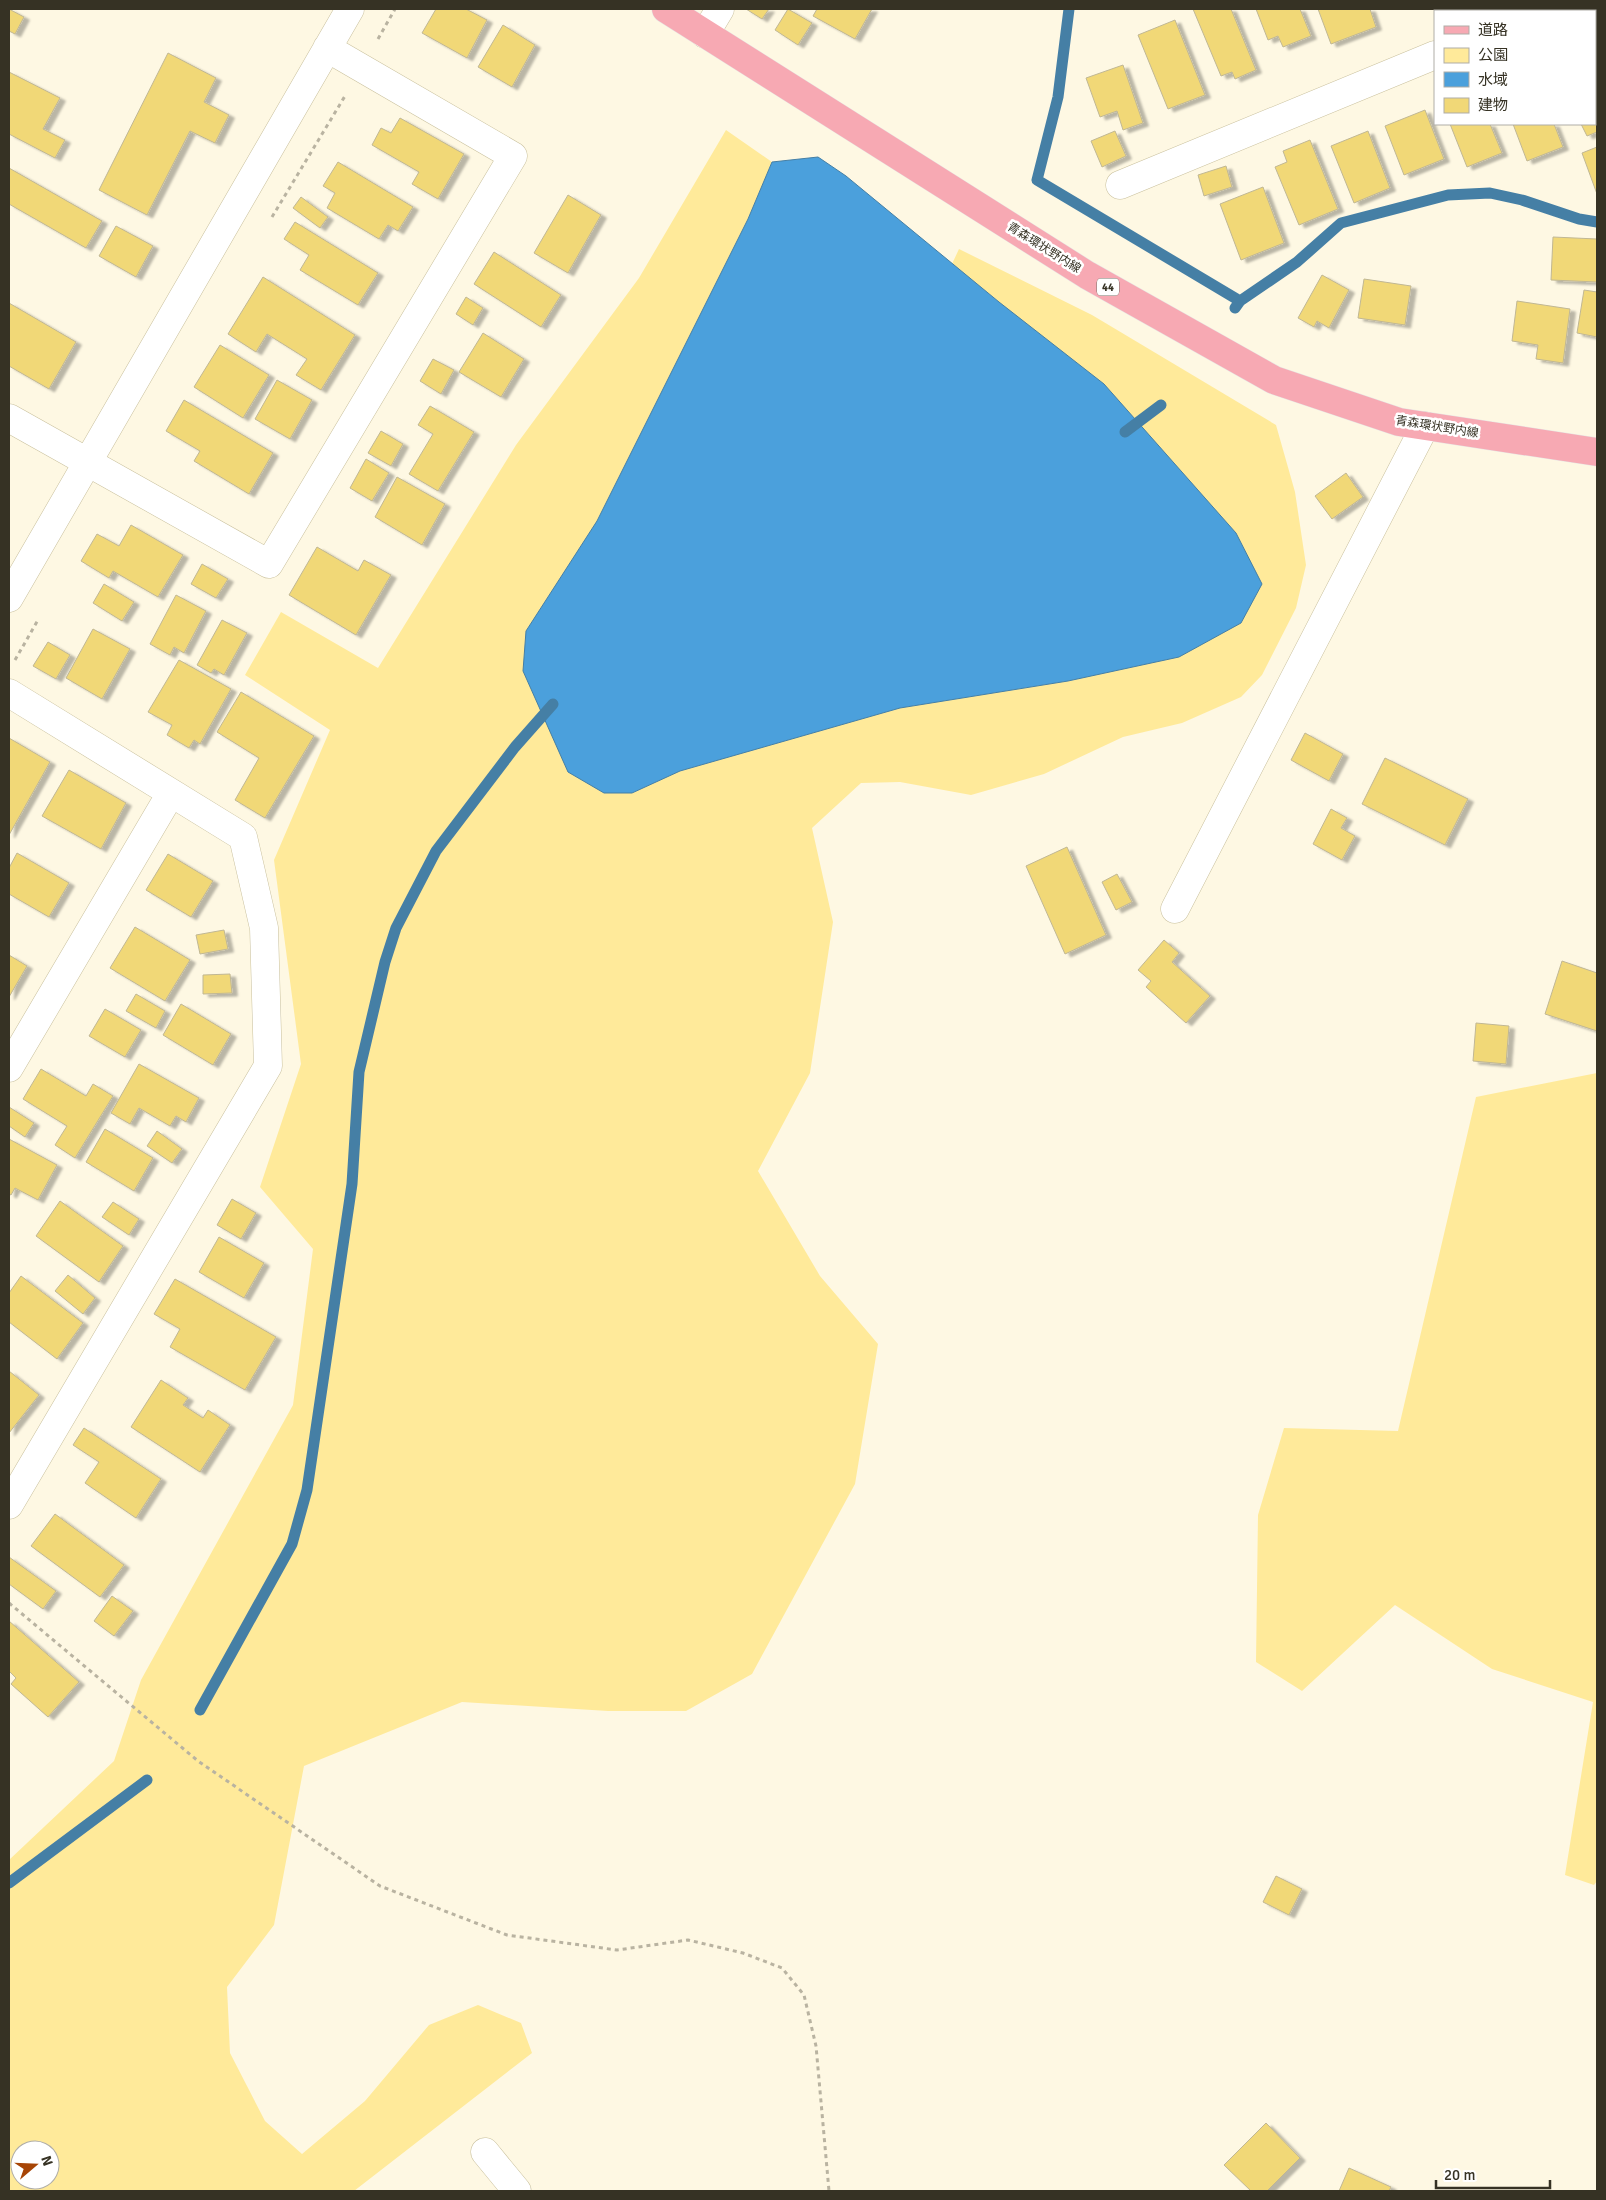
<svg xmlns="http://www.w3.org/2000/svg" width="1606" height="2200" viewBox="0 0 1606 2200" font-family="Signika,'Noto Sans JP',sans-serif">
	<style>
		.green { fill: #ffea9a; fill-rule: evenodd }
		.water { fill: #4ba0dc; stroke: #457fa5 }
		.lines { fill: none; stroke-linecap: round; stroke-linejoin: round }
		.stream { stroke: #457fa5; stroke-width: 11 }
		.building { fill: #f1d877; stroke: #c0b794; filter: url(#shadow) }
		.minor-casing { stroke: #c9c09d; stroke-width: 29 }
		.major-casing { stroke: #e7e6e5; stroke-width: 29 }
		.path { stroke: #b9b3a1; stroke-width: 3; stroke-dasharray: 4 4; stroke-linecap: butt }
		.minor { stroke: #fff; stroke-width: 28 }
		.major { stroke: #f7a9b3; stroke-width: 28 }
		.labels { text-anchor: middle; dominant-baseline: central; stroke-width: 5; stroke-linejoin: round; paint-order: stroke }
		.shield { fill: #fff; stroke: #727066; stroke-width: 1 }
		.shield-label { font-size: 11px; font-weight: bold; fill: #363224 }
		.street-label { font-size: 12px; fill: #363224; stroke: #fff }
	</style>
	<defs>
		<filter id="shadow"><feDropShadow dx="5.5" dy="3" stdDeviation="1" flood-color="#0004"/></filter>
	</defs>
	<rect width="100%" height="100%" fill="#fef8e3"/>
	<path class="green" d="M 726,130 L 772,162 L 748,219 L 597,521 L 526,631 L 632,793 L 680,771 L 900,708 L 1068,681 L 1179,657 L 999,302 L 952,264 L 959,249 L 1092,315 L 1276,425 L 1295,492 L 1306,565 L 1296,608 L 1262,675 L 1241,697 L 1182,723 L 1123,737 L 1044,774 L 971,795 L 900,782 L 861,783 L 812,828 L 833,922 L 810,1073 L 758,1171 L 820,1276 L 878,1344 L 855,1484 L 752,1674 L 686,1711 L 608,1711 L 462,1702 L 304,1766 L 274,1925 L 227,1987 L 230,2053 L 265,2121 L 302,2154 L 365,2101 L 429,2025 L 478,2005 L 521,2023 L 532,2053 L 354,2191 L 9,2191 L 9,1860 L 114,1761 L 141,1680 L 293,1405 L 313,1249 L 260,1187 L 301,1064 L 274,860 L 330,730 L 245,675 L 281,612 L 378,668 L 516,445 L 639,278 ZM 20,2150 L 50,2150 L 50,2180 L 20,2180 Z
		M 1597,1073 L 1597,1881 L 1594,1885 L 1565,1875 L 1593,1702 L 1492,1669 L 1395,1605 L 1302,1691 L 1256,1662 L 1258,1515 L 1284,1428 L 1398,1431 L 1476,1097 Z"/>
	<path class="water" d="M 818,157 L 846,176 L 999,302 L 1104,384 L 1236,533 L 1262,584 L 1241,623 L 1179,657 L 1068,681 L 900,708 L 680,771 L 632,793 L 604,793 L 568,772 L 523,671 L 526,631 L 597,521 L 748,219 L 772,162 Z"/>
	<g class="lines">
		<path class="stream" d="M 1069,9 L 1058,97 L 1037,180 L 1240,301
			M 1235,308 L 1240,301 L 1297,262 L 1341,223 L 1448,195 L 1490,193 L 1522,200 L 1579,219 L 1597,222
			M 1125,432 L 1161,405
			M 200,1710 L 292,1544 L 307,1490 L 352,1184 L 359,1072 L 385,962 L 396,928 L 436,851 L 515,747 L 553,704
			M 9,1883 L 147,1780"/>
	</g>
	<path class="building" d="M 9,9 L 24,17 L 15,34 L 9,31 Z
		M 436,9 L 466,9 L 487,20 L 467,58 L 422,33 Z
		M 746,9 L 769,9 L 762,19 Z
		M 788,9 L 812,23 L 798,45 L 775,30 Z
		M 817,9 L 872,9 L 855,39 L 813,16 Z
		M 1193,9 L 1231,9 L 1256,70 L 1235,79 L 1232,72 L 1221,76 Z
		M 1256,9 L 1300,9 L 1311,36 L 1283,47 L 1278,36 L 1268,40 Z
		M 1318,9 L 1370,9 L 1376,27 L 1331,44 Z
		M 1175,20 L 1205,95 L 1168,109 L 1138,35 Z
		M 503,25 L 535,45 L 512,87 L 478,67 Z
		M 1597,30 L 1597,75 L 1595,76 L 1595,31 Z
		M 168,53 L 216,78 L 204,102 L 229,115 L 215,143 L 190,131 L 147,215 L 99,190 Z
		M 1123,65 L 1143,123 L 1123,130 L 1117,111 L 1100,117 L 1086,78 Z
		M 9,72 L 60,98 L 43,129 L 65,140 L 55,158 L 9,134 Z
		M 1597,87 L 1597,132 L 1587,136 L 1581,124 L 1595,124 L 1595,88 Z
		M 1425,110 L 1444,159 L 1404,175 L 1385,126 Z
		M 400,118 L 464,154 L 438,199 L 412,184 L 419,172 L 372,145 L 381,128 L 391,133 Z
		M 1450,124 L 1490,124 L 1502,153 L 1467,167 Z
		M 1513,124 L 1554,124 L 1563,147 L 1527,161 Z
		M 1115,131 L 1126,156 L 1102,167 L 1091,141 Z
		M 1368,131 L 1390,188 L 1354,203 L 1331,146 Z
		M 1310,140 L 1338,209 L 1299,225 L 1275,167 L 1287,162 L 1283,151 Z
		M 1597,147 L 1597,194 L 1582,153 Z
		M 338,162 L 413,207 L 398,231 L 388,225 L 379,239 L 327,208 L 335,193 L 323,186 Z
		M 1226,166 L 1232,187 L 1204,196 L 1198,175 Z
		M 9,168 L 102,221 L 86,248 L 9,204 Z
		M 1263,187 L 1284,243 L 1241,260 L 1220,204 Z
		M 568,195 L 601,215 L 568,273 L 534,253 Z
		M 301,197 L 328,217 L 320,228 L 293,208 Z
		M 295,222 L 378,273 L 358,305 L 300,270 L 309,255 L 284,239 Z
		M 116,226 L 153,246 L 136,277 L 99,256 Z
		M 1553,237 L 1597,239 L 1597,282 L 1551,280 Z
		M 494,252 L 561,295 L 541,327 L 474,284 Z
		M 1322,275 L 1349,290 L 1329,328 L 1317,321 L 1314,327 L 1298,318 Z
		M 263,277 L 355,335 L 321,390 L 296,375 L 307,359 L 267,334 L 256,352 L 228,334 Z
		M 1364,279 L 1411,286 L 1405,325 L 1358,318 Z
		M 1584,290 L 1597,292 L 1597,337 L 1577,333 Z
		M 466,297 L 483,308 L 473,325 L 456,314 Z
		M 1517,301 L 1570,309 L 1563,363 L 1536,359 L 1538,345 L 1512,341 Z
		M 9,303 L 76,342 L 49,389 L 9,366 Z
		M 483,333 L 524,359 L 501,397 L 459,372 Z
		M 220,345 L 269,375 L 243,418 L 194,387 Z
		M 433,359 L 454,370 L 441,394 L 420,381 Z
		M 277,380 L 312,400 L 290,439 L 255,419 Z
		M 184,400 L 273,453 L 249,494 L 194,461 L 200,451 L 166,431 Z
		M 430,406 L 474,432 L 438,491 L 409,474 L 433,434 L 418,425 Z
		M 381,431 L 403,444 L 391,466 L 368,453 Z
		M 366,459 L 389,473 L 372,501 L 350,488 Z
		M 1346,473 L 1363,497 L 1332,519 L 1315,496 Z
		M 397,477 L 445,504 L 422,545 L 375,517 Z
		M 131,525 L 183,555 L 158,597 L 113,571 L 109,578 L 81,561 L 97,534 L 119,546 Z
		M 317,547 L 358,571 L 364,560 L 391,575 L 356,635 L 289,595 Z
		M 202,564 L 228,579 L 216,598 L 191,584 Z
		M 104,584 L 134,602 L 122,621 L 93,603 Z
		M 176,595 L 206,611 L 184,653 L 174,647 L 170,655 L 150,644 Z
		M 222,620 L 247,633 L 224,675 L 214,669 L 211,673 L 197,665 Z
		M 93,629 L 130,649 L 102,699 L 66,678 Z
		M 48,642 L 70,655 L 56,679 L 33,666 Z
		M 179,660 L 231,689 L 200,744 L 194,740 L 189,748 L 167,735 L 172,725 L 148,712 Z
		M 241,692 L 314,736 L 265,818 L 235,800 L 259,758 L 217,732 Z
		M 1305,733 L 1343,754 L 1329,781 L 1291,760 Z
		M 9,738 L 50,762 L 9,835 Z
		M 1385,758 L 1468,799 L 1445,845 L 1362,804 Z
		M 69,770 L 126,803 L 101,849 L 42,816 Z
		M 1331,809 L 1347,818 L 1341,828 L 1355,836 L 1342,860 L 1313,844 Z
		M 1067,847 L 1106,935 L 1065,954 L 1026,866 Z
		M 17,853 L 69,883 L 49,917 L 9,894 L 9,868 Z
		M 168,854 L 213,881 L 191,917 L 146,890 Z
		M 1117,874 L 1132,902 L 1116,910 L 1102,882 Z
		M 135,927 L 190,960 L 165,1001 L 110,968 Z
		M 224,930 L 228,949 L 200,954 L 196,935 Z
		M 1164,940 L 1179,953 L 1172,962 L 1210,996 L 1186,1023 L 1146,987 L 1151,981 L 1138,970 Z
		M 9,955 L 27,966 L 9,997 Z
		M 1562,961 L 1597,973 L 1597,1031 L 1545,1014 Z
		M 230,974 L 232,993 L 203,994 L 203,975 Z
		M 136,994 L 165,1011 L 156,1028 L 126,1011 Z
		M 181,1004 L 231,1034 L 213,1065 L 163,1035 Z
		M 105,1009 L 141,1030 L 125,1057 L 89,1036 Z
		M 1476,1023 L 1509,1026 L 1506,1064 L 1473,1061 Z
		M 139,1064 L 199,1098 L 186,1122 L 176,1116 L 170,1126 L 139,1108 L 130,1124 L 111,1113 Z
		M 41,1069 L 86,1096 L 93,1084 L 113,1096 L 75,1158 L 55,1145 L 67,1126 L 23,1099 Z
		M 9,1107 L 34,1123 L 25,1137 L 9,1126 Z
		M 105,1129 L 153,1158 L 134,1191 L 86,1162 Z
		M 157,1131 L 182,1149 L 172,1163 L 147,1146 Z
		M 9,1139 L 57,1165 L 38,1200 L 15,1188 L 11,1195 L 9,1194 Z
		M 232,1199 L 256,1213 L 241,1239 L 217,1225 Z
		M 60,1201 L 123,1246 L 99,1282 L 36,1236 Z
		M 113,1202 L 139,1219 L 129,1235 L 102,1217 Z
		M 219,1237 L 264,1263 L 244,1298 L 199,1272 Z
		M 68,1275 L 95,1298 L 83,1314 L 55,1291 Z
		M 21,1276 L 83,1323 L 57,1359 L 9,1322 L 9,1293 Z
		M 175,1279 L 276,1337 L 245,1390 L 170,1347 L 180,1329 L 154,1314 Z
		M 9,1371 L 39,1395 L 9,1433 Z
		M 161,1380 L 188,1398 L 183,1405 L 203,1418 L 208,1410 L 230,1425 L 200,1472 L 131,1427 Z
		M 84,1428 L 161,1479 L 136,1518 L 85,1483 L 99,1462 L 73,1445 Z
		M 55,1514 L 124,1565 L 100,1597 L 31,1546 Z
		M 9,1557 L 56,1591 L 43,1609 L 9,1584 Z
		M 112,1596 L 133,1611 L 114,1636 L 94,1621 Z
		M 9,1621 L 79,1682 L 48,1717 L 11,1684 L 16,1678 L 9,1671 Z
		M 1276,1876 L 1302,1889 L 1289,1915 L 1263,1902 Z
		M 1266,2123 L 1300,2158 L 1267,2191 L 1251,2191 L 1224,2165 Z
		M 1349,2168 L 1391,2187 L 1389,2191 L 1339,2191 Z"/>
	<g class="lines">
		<g class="minor-casing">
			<path id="minor" d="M 1542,11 L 1548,9
				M 705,34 L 720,9
				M 1120,185 L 1435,55
				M 9,418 L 269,564 L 513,156 L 327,48
				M 9,598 L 350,9
				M 9,693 L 243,837 L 264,928 L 268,1066 L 9,1505
				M 1175,909 L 1425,426
				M 9,1068 L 171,793
				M 485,2152 L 517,2191"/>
		</g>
		<g class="major-casing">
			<path id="major" d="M 666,9 L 1087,275 L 1274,380 L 1399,422 L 1597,452"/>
		</g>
		<path class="path" d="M 378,39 L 395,9
			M 272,217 L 345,96
			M 15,660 L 38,620
			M 9,1603 L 198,1761 L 380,1886 L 507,1935 L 617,1950 L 688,1940 L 743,1953 L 782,1968 L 804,1995 L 816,2046 L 829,2191"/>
		<use href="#minor" class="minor"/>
		<use href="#major" class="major"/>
	</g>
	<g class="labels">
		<rect class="shield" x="1097" y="278.5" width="22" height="17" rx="4"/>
		<g class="shield-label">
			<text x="1108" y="287">44</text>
		</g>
		<g class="street-label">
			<text transform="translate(1044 248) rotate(32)">青森環状野内線</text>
			<text transform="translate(1437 427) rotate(9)">青森環状野内線</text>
		</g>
	</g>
	<rect width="1606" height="2200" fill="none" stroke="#363224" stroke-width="20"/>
	<rect x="1434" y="10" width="162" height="115" fill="#ffffff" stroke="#afada7"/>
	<rect x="1444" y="26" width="25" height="8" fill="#f7a9b3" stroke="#afada7"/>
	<text x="1478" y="35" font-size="15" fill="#363224">道路</text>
	<rect x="1444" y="48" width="25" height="15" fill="#ffea9a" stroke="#afada7"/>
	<text x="1478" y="60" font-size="15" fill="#363224">公園</text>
	<rect x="1444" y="72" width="25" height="15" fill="#4ba0dc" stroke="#afada7"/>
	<text x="1478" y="85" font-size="15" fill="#363224">水域</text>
	<rect x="1444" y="98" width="25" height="15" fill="#f1d877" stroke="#afada7"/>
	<text x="1478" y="110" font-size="15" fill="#363224">建物</text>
	<g transform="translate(35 2165) rotate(71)"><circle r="24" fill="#ffffff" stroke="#afada7"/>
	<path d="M0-4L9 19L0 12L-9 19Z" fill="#a74506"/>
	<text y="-8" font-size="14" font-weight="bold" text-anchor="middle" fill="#363224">N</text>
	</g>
	<path d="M1436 2180v8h114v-8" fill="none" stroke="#363224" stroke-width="2.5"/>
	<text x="1444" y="2180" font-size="15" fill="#363224" stroke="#ffffff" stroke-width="4" paint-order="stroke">20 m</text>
</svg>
